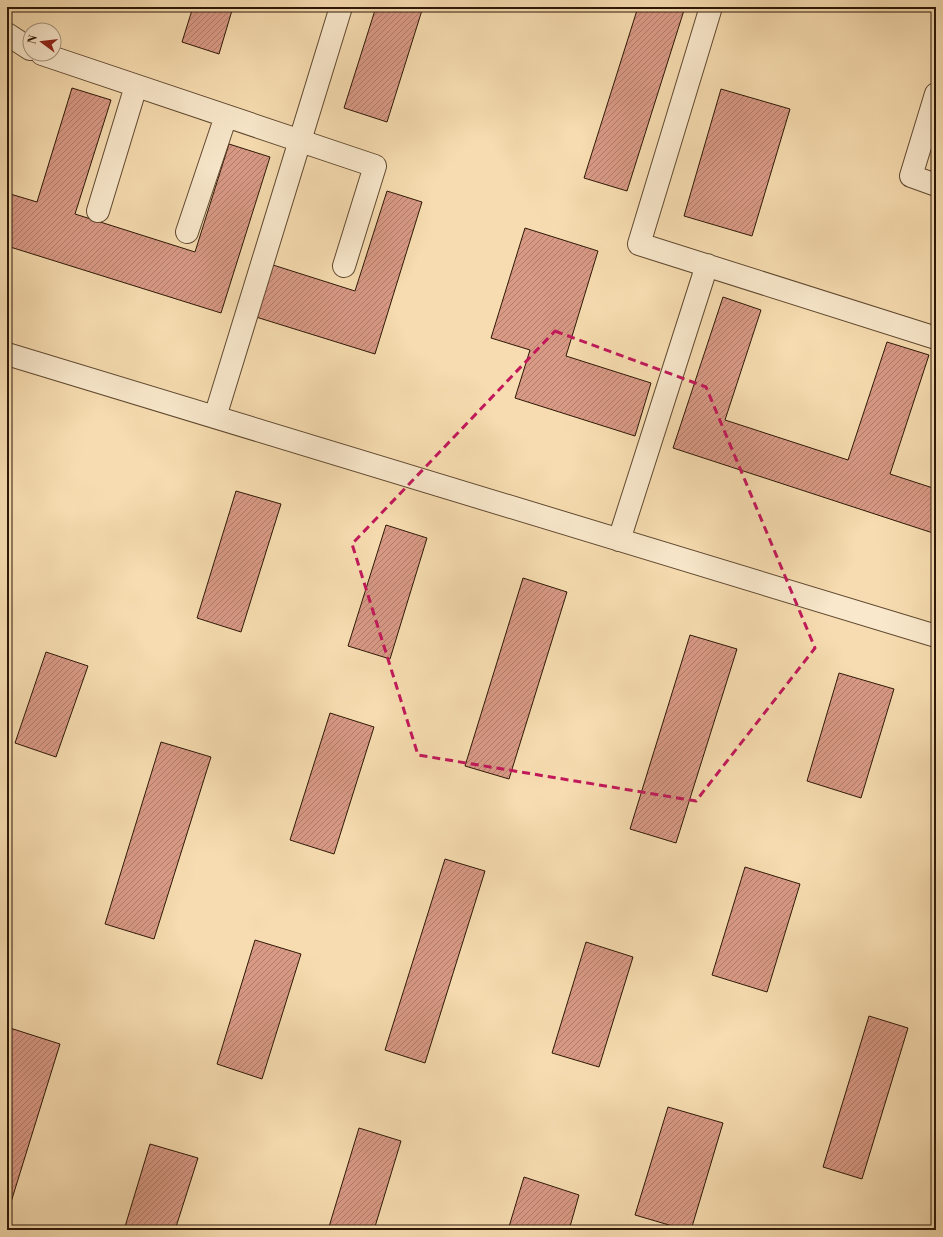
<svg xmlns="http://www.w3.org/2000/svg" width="943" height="1237" viewBox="0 0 943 1237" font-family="'Libre Bodoni',serif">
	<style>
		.building { fill: url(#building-hatch); stroke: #2e1806 }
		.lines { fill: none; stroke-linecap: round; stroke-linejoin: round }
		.minor-casing { stroke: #604930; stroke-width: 24 }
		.minor { stroke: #f9e8cc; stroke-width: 22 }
		.marked { fill: none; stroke: #c2185b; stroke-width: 3; stroke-dasharray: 8 5; stroke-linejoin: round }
	</style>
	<defs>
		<pattern id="building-hatch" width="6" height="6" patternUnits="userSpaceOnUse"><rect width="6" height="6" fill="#d89985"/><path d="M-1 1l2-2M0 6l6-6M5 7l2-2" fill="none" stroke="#b07c6b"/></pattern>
	</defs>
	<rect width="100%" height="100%" fill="#f6dcb0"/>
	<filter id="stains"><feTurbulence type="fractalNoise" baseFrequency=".005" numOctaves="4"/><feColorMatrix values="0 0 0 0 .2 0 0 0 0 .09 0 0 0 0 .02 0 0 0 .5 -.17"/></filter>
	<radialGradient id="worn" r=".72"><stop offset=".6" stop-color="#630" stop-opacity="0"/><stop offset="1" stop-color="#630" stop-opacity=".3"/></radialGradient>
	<path class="building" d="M 193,7 L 233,7 L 219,54 L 182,42 Z
		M 376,7 L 423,7 L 387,122 L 344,108 Z
		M 638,7 L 685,7 L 627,191 L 584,178 Z
		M 72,88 L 111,100 L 75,214 L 195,252 L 229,144 L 270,157 L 221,313 L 7,246 L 7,193 L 37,202 Z
		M 721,89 L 790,109 L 752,236 L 684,216 Z
		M 387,191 L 422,202 L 375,354 L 256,317 L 273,265 L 355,291 Z
		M 525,228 L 598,251 L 566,356 L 651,383 L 635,436 L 515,398 L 530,350 L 491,338 Z
		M 723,297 L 761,310 L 725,420 L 848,460 L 887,342 L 929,355 L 890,474 L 936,489 L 936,534 L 673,448 Z
		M 236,491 L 281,504 L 241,632 L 197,618 Z
		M 386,525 L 427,538 L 390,659 L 348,646 Z
		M 523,578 L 567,592 L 509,779 L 465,766 Z
		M 690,635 L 737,649 L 676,843 L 630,829 Z
		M 46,652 L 88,666 L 56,757 L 15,743 Z
		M 839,673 L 894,689 L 861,798 L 807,781 Z
		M 330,713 L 374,727 L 334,854 L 290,840 Z
		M 161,742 L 211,757 L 154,939 L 105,924 Z
		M 445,859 L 485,871 L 425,1063 L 385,1050 Z
		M 745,867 L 800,884 L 767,992 L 712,975 Z
		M 255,940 L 301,954 L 262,1079 L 217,1064 Z
		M 586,942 L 633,957 L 599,1067 L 552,1053 Z
		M 869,1016 L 908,1028 L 862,1179 L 823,1167 Z
		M 10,1028 L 60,1044 L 7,1215 L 7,1038 Z
		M 668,1107 L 723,1123 L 691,1230 L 686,1230 L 635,1215 Z
		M 359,1128 L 401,1141 L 374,1230 L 328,1230 Z
		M 150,1144 L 198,1158 L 175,1230 L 124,1230 Z
		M 524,1177 L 579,1195 L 569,1230 L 508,1230 Z"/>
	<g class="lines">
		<g class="minor-casing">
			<path id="minor" d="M 711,7 L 639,244 L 936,338
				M 7,34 L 30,49
				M 42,54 L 375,166 L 344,266
				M 936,94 L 911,176 L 936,185
				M 98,211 L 136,86
				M 187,232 L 226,116
				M 7,354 L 936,636
				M 215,417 L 341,7
				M 619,540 L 707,265"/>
		</g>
		<use href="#minor" class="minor"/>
	</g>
	<path class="marked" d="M 555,331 L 706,387 L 815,648 L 696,801 L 418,755 L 352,544 Z"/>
	<rect width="943" height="1237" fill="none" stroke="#f6dcb0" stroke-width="24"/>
	<rect x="8" y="8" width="927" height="1221" fill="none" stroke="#2e1806" stroke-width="2"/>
	<rect x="12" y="12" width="919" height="1213" fill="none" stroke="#2e1806"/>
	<g transform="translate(42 42) rotate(285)"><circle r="19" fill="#f9e8cc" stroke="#a8957d"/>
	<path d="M0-3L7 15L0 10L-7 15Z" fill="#8f2418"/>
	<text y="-6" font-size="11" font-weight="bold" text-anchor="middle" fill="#2e1806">N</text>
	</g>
	<rect width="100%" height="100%" filter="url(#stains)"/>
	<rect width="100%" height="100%" fill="url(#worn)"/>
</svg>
